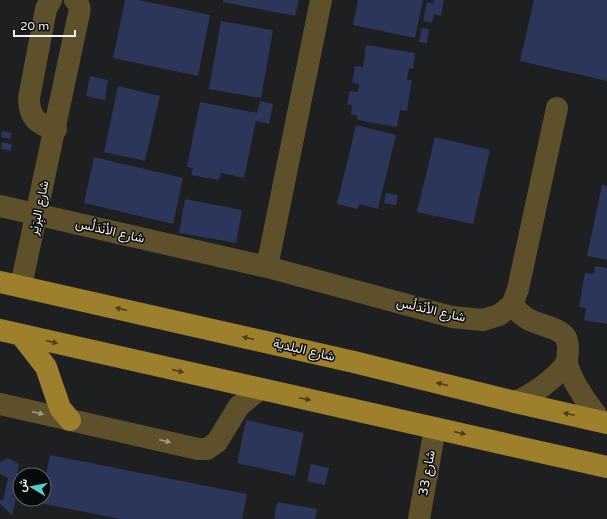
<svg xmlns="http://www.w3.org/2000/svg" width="607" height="519" viewBox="0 0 607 519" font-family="'Varela Round',Vazirmatn,sans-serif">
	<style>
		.building { fill: #2c355a }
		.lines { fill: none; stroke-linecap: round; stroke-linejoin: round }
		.minor { stroke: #5e502b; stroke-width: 22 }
		.major { stroke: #9e7f2b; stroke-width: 22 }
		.oneway { fill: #4c3e19 }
		.oneway2 { fill: #a09885 }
		.labels { text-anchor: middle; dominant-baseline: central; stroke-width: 3; stroke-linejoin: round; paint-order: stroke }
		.street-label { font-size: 13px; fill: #f1f1f3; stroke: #08090a }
	</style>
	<rect width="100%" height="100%" fill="#1e1f21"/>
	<path class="building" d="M 125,0 L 139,0 L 210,15 L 198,76 L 113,58 Z
		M 223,0 L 299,0 L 295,16 L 223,2 Z
		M 358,0 L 423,0 L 415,38 L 353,25 Z
		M 434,0 L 444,0 L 441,16 L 434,14 L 432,23 L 423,21 L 427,2 L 433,4 Z
		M 534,0 L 607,0 L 607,81 L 520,61 Z
		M 221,21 L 273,30 L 261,98 L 209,89 Z
		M 422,28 L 429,29 L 427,43 L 419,42 Z
		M 366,45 L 415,53 L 413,69 L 409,68 L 407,80 L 412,80 L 407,111 L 400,110 L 397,127 L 357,120 L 358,116 L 351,114 L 352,105 L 347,104 L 350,91 L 358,92 L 359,84 L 352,82 L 355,66 L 363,67 Z
		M 90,76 L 108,80 L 105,100 L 86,96 Z
		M 118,86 L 160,96 L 145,161 L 104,152 Z
		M 260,101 L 273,104 L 269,124 L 256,121 L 244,178 L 221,173 L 219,180 L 191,175 L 193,168 L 187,167 L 200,102 L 257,113 Z
		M 356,125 L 396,135 L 378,209 L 359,204 L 358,209 L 337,204 Z
		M 2,131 L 12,133 L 10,139 L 1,137 Z
		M 435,137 L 490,150 L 473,224 L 417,212 Z
		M 2,142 L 12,144 L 11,151 L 1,149 Z
		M 94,157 L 183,178 L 173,224 L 84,203 Z
		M 602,185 L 607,186 L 607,260 L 587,256 Z
		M 386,193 L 398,195 L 396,205 L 384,203 Z
		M 185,199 L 242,210 L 236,243 L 179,233 Z
		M 595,266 L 607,268 L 607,324 L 584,320 L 586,308 L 579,307 L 585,273 L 594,274 Z
		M 246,420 L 304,433 L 295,476 L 237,463 Z
		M 50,455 L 247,494 L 242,519 L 120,519 L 40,503 L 41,499 L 44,499 L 44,485 Z
		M 8,458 L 19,464 L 13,496 L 16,498 L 12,515 L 0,504 L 0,500 L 3,500 L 8,478 L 0,474 L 0,462 Z
		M 311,464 L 329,468 L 325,485 L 307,481 Z
		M 277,502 L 317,509 L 315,519 L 274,519 Z"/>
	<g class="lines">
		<path class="minor" d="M 51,0 L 46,9 L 29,98 C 29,117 37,125 56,129
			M 0,206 L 267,267 L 452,317 L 483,320 L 499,315 L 512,305 L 518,289 L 557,108
			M 267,267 L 321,0
			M 21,286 L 78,18 C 80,11 81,5 75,0
			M 512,305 C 517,310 522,316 528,319 C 538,325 561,328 566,338 C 570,346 567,354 567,362 C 569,378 591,408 601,421
			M 515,402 C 536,393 552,381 567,363
			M 0,404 L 198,449 L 207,449 L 217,442 L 239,406 L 260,389
			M 419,519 L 435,428"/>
		<path class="major" d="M 0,282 L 354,362 L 515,402 L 607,423
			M 0,330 L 607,467
			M 21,335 L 46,367 L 60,408 L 70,420"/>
	</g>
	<defs><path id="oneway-solid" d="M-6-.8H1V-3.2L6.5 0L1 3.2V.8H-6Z"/></defs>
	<g class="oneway">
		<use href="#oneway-solid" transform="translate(121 309) rotate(-167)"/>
		<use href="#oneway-solid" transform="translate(248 338) rotate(-167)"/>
		<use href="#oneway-solid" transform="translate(52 342) rotate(13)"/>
		<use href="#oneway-solid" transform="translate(178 371) rotate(13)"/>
		<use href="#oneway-solid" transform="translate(442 384) rotate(-166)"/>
		<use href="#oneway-solid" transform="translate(305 399) rotate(12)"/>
		<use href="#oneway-solid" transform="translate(569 414) rotate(-168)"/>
		<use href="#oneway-solid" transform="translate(460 433) rotate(13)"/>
	</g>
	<g class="oneway2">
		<use href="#oneway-solid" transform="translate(38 413) rotate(13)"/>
		<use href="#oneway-solid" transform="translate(165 441) rotate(13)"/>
	</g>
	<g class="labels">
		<g class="street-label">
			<text transform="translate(39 208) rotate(-78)">شارع البِرَيْر</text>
			<text transform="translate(110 231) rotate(13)">شارع الأنْدَلُس</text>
			<text transform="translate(431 310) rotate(13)">شارع الأنْدَلُس</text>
			<text transform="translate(304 350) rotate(13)">شارع البلدية</text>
			<text transform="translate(427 473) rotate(-80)">شارع 33</text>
		</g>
	</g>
	<g transform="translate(32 487) rotate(280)"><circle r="19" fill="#08090a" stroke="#656667"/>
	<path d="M0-3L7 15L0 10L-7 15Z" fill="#56cec4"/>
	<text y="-6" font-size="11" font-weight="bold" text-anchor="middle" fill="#f1f1f3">ش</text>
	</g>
	<path d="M14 30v6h61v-6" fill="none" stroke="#f1f1f3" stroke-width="2"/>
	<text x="20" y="30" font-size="12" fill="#f1f1f3" stroke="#08090a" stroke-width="3" paint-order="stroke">20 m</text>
</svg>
